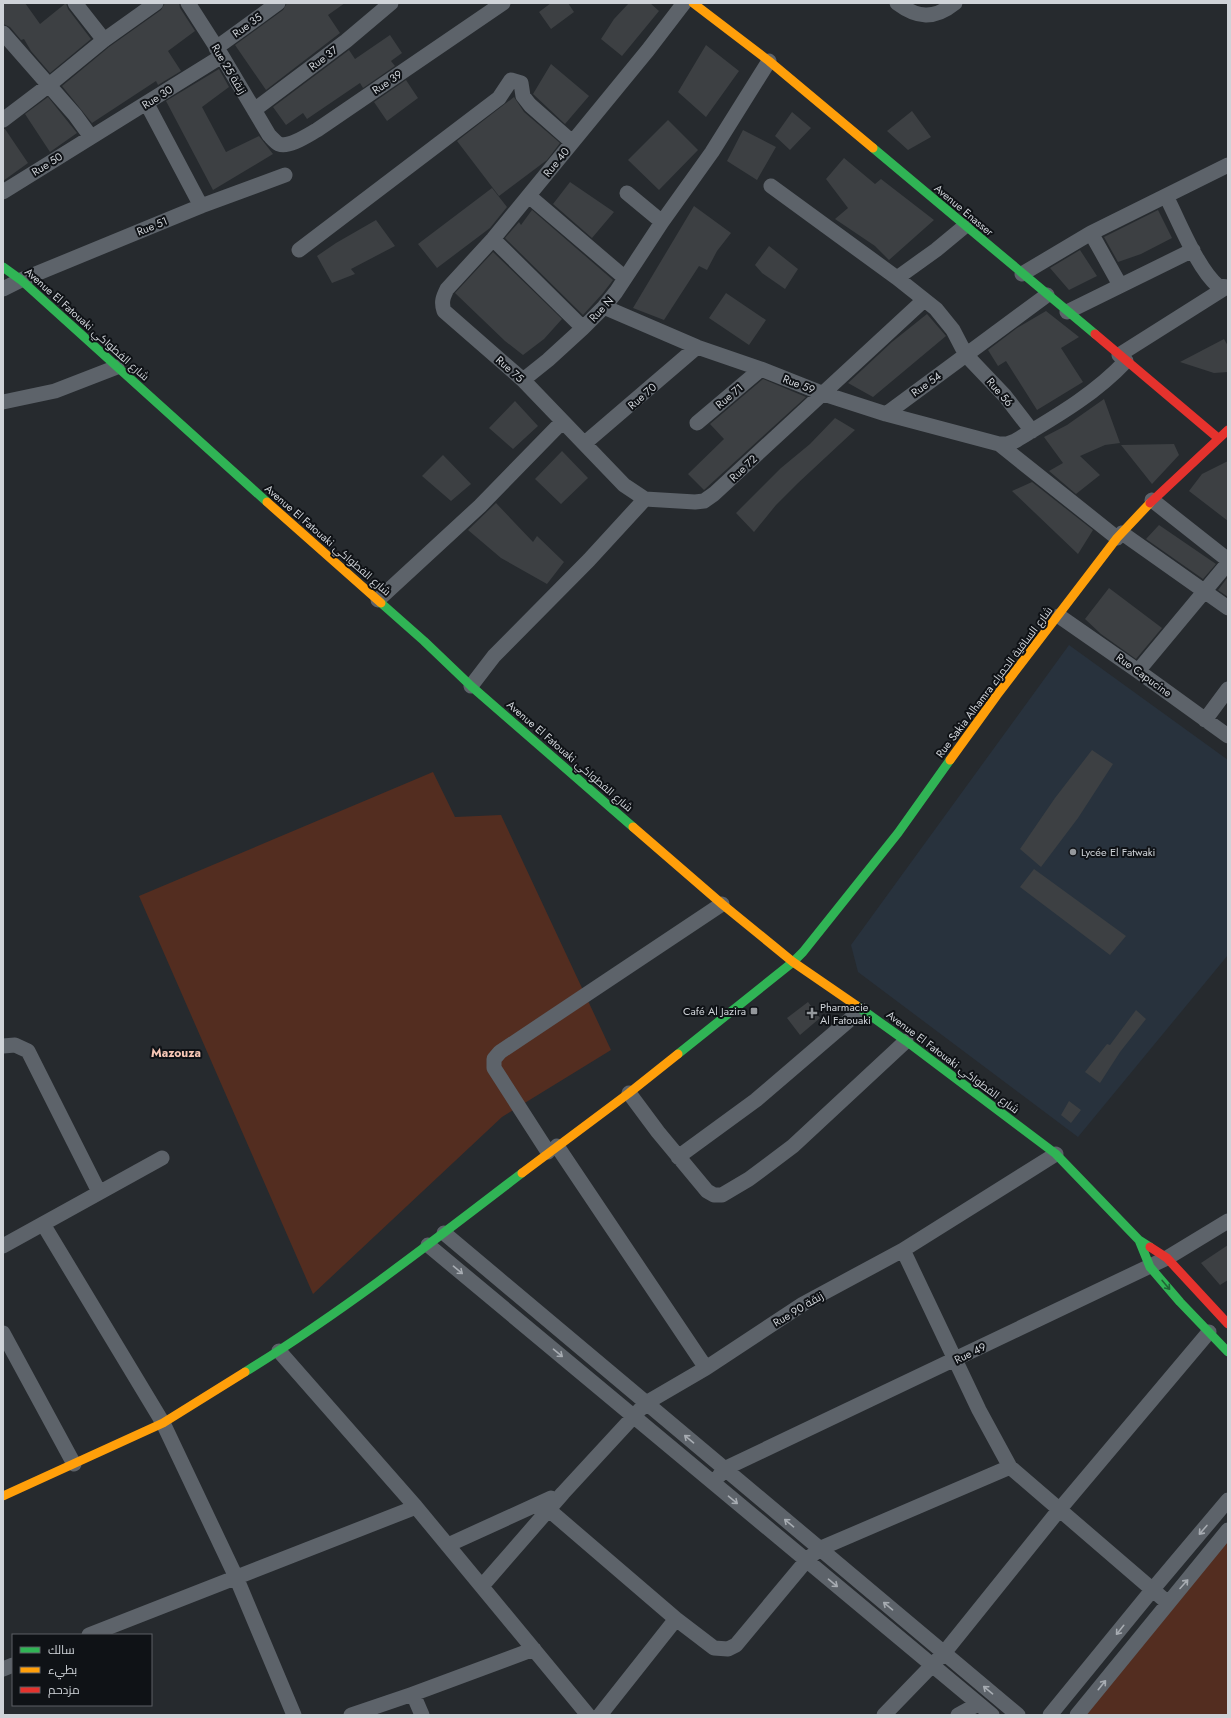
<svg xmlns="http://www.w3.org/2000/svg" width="1231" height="1718" viewBox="0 0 1231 1718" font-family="Jost,Cairo,sans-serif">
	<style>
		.built { fill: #28323d }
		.green { fill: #532d20 }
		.building { fill: #3d4043 }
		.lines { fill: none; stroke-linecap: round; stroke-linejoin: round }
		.street { stroke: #5d636a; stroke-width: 15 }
		.fast { stroke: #30b455; stroke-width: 9 }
		.slow { stroke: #ff9f0a; stroke-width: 9 }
		.jam { stroke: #e5322d; stroke-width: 9 }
		.oneway { stroke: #a7acb2 }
		.oneway2 { stroke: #206336 }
		.poi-dot { fill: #94989c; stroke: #0f1216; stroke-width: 1.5 }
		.labels { text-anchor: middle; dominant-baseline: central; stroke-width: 4; stroke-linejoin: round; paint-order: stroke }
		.street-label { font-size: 11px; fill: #cfd3d8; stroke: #0f1216 }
		.poi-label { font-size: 11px; fill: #cfd3d8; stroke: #0f1216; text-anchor: start }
		.neighbourhood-label { font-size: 12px; font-weight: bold; fill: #f6c6b5; stroke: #0f1216 }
	</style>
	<rect width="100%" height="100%" fill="#262a2e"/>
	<path class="built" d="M 1069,645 L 1228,760 L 1228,955 L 1078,1137 L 858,972 L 851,945 Z"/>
	<path class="green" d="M 433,772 L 455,817 L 501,815 L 611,1050 L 502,1117 L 313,1294 L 139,896 Z
		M 1228,1532 L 1228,1715 L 1083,1715 Z"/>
	<path class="building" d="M 3,3 L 25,3 L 40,24 L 66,3 L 68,9 L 91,39 L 50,73 L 31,51 L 24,39 L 21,40 L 10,27 L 3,24 Z
		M 165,3 L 179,3 L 180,8 L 195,31 L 168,51 L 181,71 L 158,85 L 156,81 L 92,123 L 62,86 L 109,47 L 161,10 Z
		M 287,3 L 345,3 L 328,15 L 340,33 L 266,90 L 235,45 L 283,10 Z
		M 551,3 L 568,3 L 574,12 L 551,29 L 539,12 Z
		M 629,3 L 650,3 L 659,11 L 622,56 L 601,39 L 614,19 Z
		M 390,35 L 402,53 L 391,61 L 395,66 L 363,88 L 360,83 L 307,119 L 303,113 L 286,125 L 273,107 L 349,50 L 355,59 Z
		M 706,45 L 739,71 L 706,117 L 678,92 Z
		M 551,64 L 589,96 L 565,124 L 533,94 Z
		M 219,69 L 229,87 L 202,107 L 226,152 L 259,136 L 273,154 L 213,190 L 166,101 Z
		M 406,80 L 418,98 L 387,121 L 374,102 Z
		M 48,97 L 77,133 L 50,152 L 25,114 Z
		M 514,97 L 524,112 L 560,143 L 547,160 L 499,196 L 457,141 Z
		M 912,111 L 931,137 L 908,150 L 887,131 Z
		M 792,112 L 811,128 L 790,150 L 775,136 Z
		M 668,120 L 698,150 L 659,190 L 628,160 Z
		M 3,129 L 5,129 L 28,163 L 3,181 Z
		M 743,130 L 776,147 L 757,180 L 727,161 Z
		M 844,158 L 875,184 L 881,179 L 934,220 L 889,260 L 875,246 L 835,219 L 848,208 L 826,179 Z
		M 570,182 L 614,212 L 592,238 L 553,204 Z
		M 492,188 L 507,207 L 490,228 L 437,268 L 418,244 Z
		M 694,206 L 731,233 L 717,251 L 707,270 L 699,266 L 664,320 L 633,308 Z
		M 532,210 L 613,280 L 603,293 L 583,315 L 505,238 L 519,222 L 521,225 Z
		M 1158,210 L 1172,238 L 1141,254 L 1118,262 L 1104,237 Z
		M 376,220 L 395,246 L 351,269 L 355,274 L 332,283 L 317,256 L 336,243 Z
		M 769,246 L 798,269 L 785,289 L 762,273 L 755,265 Z
		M 1080,250 L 1097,276 L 1069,290 L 1050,268 Z
		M 493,252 L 562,319 L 544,339 L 523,355 L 505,341 L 455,293 Z
		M 726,293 L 766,320 L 749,345 L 709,318 Z
		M 1046,311 L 1079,337 L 1061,348 L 1083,382 L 1037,410 L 1006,361 L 998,366 L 988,350 L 1017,328 Z
		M 927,314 L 946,336 L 873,397 L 848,383 L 892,342 Z
		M 1224,339 L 1228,346 L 1228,372 L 1214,373 L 1180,362 Z
		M 763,379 L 806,397 L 704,490 L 688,474 L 724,439 L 710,424 Z
		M 1104,399 L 1120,443 L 1105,445 L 1080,456 L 1100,475 L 1076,494 L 1049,471 L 1063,463 L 1044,437 L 1067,425 Z
		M 515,401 L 538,426 L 513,449 L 489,428 Z
		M 835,418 L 855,430 L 798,483 L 776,505 L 754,532 L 736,513 L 781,468 L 810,444 Z
		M 1174,444 L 1179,455 L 1152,484 L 1121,445 Z
		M 562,451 L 588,478 L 561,504 L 535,479 Z
		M 443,455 L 471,484 L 451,501 L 422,476 Z
		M 1228,461 L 1228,521 L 1189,491 L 1202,474 Z
		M 1032,482 L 1093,530 L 1078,554 L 1012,491 Z
		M 496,503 L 533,542 L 537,536 L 564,562 L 547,584 L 501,558 L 468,530 Z
		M 1159,525 L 1216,564 L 1203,579 L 1146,539 Z
		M 1228,577 L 1228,597 L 1218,590 Z
		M 1109,588 L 1162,628 L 1136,659 L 1101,634 L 1085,619 Z
		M 1092,750 L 1113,764 L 1078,818 L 1041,867 L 1020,849 L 1055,798 Z
		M 1034,869 L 1126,936 L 1110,955 L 1020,887 Z
		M 808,1002 L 820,1018 L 800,1035 L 787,1018 Z
		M 1136,1010 L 1146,1019 L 1120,1052 L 1100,1083 L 1085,1072 L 1107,1044 L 1110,1045 Z
		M 1069,1101 L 1081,1110 L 1071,1123 L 1061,1115 Z
		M 1228,1245 L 1228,1280 L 1220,1285 L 1201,1263 Z"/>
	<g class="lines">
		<path class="street" d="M 75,3 L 104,40
			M 188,3 L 222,56 L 269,135 C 272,138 275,142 279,144 C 289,148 308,135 317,130 L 503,3
			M 897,3 C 917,18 934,20 955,3
			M 3,33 L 75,115 L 91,137
			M 216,48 L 278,3
			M 147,104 L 201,206
			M 254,110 L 346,41 L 391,3
			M 3,120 L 49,85 L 104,40 L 156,3
			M 771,186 L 897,278 L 936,309 L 953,330 L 966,355 L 1005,396 L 1032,431
			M 3,192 L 222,56
			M 627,193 L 662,222
			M 529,196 L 625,278
			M 1166,196 C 1179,221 1197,268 1218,286 L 1228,287
			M 1091,233 L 1120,285
			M 493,239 L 583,328
			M 299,250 L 499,98 L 511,80 L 521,83 L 523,96 L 530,105 L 572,142
			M 1022,274 L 1091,233 L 1228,165
			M 897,278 L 936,250 L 965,226
			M 3,289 L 21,280 L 201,206 L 285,175
			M 604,307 L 697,347 L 761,369 L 824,394 L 886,414 L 999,444 L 1007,444 L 1015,441 C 1055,417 1094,395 1126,361
			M 1067,312 L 1193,250
			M 1119,355 L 1225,288
			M 523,380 L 548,360 L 583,328 L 604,307 L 616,292 L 662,222 L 712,152 L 769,61
			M 3,402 L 55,391 L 117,367
			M 886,414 L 1047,295
			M 697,423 L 761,369
			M 585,443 L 697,347
			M 999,444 L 1117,538
			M 645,499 L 624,485 L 523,380 L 444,311 C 441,302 443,297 447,289 L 493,239 L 648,50 L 684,3
			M 645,499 L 695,502 L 704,501 L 714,494 L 924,300
			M 1152,500 L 1228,560
			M 1122,533 L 1228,608
			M 378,600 L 480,506 L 562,422
			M 1059,616 L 1138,671 L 1228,736
			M 1138,671 L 1228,563
			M 471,686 L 494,656 L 589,560 L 645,499
			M 1205,720 L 1228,689
			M 3,1046 L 15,1045 L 28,1051 L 99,1192
			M 629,1093 L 658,1132 L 707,1191 L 714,1195 L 722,1195 L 749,1179 L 793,1146 L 906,1041
			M 557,1146 L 706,1368
			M 548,1152 L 494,1068 L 494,1059 L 500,1052 L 722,904
			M 678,1157 L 756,1100 L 861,1010
			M 43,1224 L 163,1423 L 236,1577 L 294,1715
			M 444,1233 L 1018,1715
			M 428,1245 L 992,1715
			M 3,1246 L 162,1158
			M 903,1250 L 979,1410 L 1010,1467 L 1168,1603
			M 3,1333 L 74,1464
			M 279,1351 L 416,1507 L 588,1715
			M 719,1476 L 724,1469 L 1167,1258 L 1228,1221
			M 542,1503 L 549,1510 L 676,1619 L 714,1648 L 728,1649 L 736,1645 L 806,1561 L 819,1549 L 1010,1467
			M 448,1545 L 551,1498
			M 482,1586 L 563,1493 L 646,1403 L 706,1368 L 803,1304 L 903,1250 L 1056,1154
			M 89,1635 L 416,1507
			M 3,1669 L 13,1665
			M 413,1694 L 422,1715
			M 351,1715 L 413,1694 L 534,1649
			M 600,1715 L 676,1619
			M 884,1715 L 944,1653 L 1059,1510 L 1209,1332
			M 958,1715 L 978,1704
			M 1050,1715 L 1153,1589 L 1228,1500
			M 1077,1715 L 1228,1530"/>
		<path class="fast" d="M 873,148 L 1095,334
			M 3,267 L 21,280 L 267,502
			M 381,603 L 424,641 L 471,686 L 633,827
			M 857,1006 L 906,1041 L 1056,1154 L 1139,1240 L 1150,1247
			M 678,1054 L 793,962 L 803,952 L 898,833 L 950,760
			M 1139,1240 L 1150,1267 L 1180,1302 L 1228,1352
			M 245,1372 C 342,1312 432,1242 522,1173"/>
		<path class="slow" d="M 693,3 L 769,61 L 873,148
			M 267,502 L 381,603
			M 950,760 L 997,695 L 1117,538 L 1150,503
			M 633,827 L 722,904 L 793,962 L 857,1006
			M 522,1173 L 629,1093 L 678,1054
			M 3,1496 L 163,1423 L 245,1372"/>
		<path class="jam" d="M 1095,334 L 1218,438
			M 1150,503 L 1228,430
			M 1150,1247 L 1167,1258 L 1228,1324"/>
	</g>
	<defs><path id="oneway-shaft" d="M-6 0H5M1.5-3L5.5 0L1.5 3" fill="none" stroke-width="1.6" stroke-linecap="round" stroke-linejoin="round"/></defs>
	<g class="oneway">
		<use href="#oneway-shaft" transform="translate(458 1270) rotate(40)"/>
		<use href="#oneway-shaft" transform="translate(558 1353) rotate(40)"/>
		<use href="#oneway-shaft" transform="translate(689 1439) rotate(-140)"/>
		<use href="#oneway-shaft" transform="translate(733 1500) rotate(40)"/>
		<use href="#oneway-shaft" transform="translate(789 1523) rotate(-140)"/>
		<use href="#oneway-shaft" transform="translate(1203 1530) rotate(131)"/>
		<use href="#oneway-shaft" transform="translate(833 1583) rotate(40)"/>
		<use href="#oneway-shaft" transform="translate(1184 1584) rotate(-48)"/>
		<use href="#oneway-shaft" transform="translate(888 1606) rotate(-140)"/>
		<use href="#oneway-shaft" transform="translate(1120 1630) rotate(129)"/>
		<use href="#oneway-shaft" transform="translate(1102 1685) rotate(-51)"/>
		<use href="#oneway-shaft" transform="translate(988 1690) rotate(-140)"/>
	</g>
	<use class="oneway2" href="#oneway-shaft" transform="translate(1166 1285) rotate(50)"/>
	<g class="poi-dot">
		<circle cx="1073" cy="852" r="4"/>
		<rect x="750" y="1007" width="8" height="8" rx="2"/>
		<path d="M810 1007h4v4h4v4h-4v4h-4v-4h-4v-4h4z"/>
	</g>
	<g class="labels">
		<g class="street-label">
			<text transform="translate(247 25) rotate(-36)">Rue 35</text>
			<text transform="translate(323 58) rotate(-37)">Rue 37</text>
			<text transform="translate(229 69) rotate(59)">Rue 25 زنقة</text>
			<text transform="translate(387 82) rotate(-34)">Rue 39</text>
			<text transform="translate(157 97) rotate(-32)">Rue 30</text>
			<text transform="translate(556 162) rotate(-51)">Rue 40</text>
			<text transform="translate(47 164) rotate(-32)">Rue 50</text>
			<text transform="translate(964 210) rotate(40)">Avenue Enasser</text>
			<text transform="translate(152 226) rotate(-22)">Rue 51</text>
			<text transform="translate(601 309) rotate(-47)">Rue N</text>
			<text transform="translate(87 324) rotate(42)">Avenue El Fatouaki شارع الفطواكي</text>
			<text transform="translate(510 369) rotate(42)">Rue 75</text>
			<text transform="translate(799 384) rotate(21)">Rue 59</text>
			<text transform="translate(926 384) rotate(-36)">Rue 54</text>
			<text transform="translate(1000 392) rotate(49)">Rue 56</text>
			<text transform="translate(642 396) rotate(-41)">Rue 70</text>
			<text transform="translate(729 396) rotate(-40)">Rue 71</text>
			<text transform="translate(743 468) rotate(-43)">Rue 72</text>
			<text transform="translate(328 540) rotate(41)">Avenue El Fatouaki شارع الفطواكي</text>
			<text transform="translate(1144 675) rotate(36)">Rue Capucine</text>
			<text transform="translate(994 682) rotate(-53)">Rue Sakia Alhamra شارع الساقية الحمراء</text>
			<text transform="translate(570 756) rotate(41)">Avenue El Fatouaki شارع الفطواكي</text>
			<text transform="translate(953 1062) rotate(37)">Avenue El Fatouaki شارع الفطواكي</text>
			<text transform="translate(798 1309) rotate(-31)">Rue 90 زنقة</text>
			<text transform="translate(970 1353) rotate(-26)">Rue 49</text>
		</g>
		<g class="poi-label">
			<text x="1081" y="852">Lycée El Fatwaki</text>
			<text x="820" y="1007">Pharmacie<tspan x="820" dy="13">Al Fatouaki</tspan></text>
			<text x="746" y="1011" text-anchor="end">Café Al Jazira</text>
		</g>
		<g class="neighbourhood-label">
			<text x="176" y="1053">Mazouza</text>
		</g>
	</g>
	<rect width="1231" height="1718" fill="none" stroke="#cfd3d8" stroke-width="8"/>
	<rect x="12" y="1634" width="140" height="72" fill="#0f1216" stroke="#5c5f64"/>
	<rect x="20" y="1647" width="20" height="6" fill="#30b455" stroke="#5c5f64"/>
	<text x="48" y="1654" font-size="12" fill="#cfd3d8">سالك</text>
	<rect x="20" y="1667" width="20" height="6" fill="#ff9f0a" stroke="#5c5f64"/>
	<text x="48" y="1674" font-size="12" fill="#cfd3d8">بطيء</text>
	<rect x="20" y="1687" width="20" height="6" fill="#e5322d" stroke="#5c5f64"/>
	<text x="48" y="1694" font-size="12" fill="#cfd3d8">مزدحم</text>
</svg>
